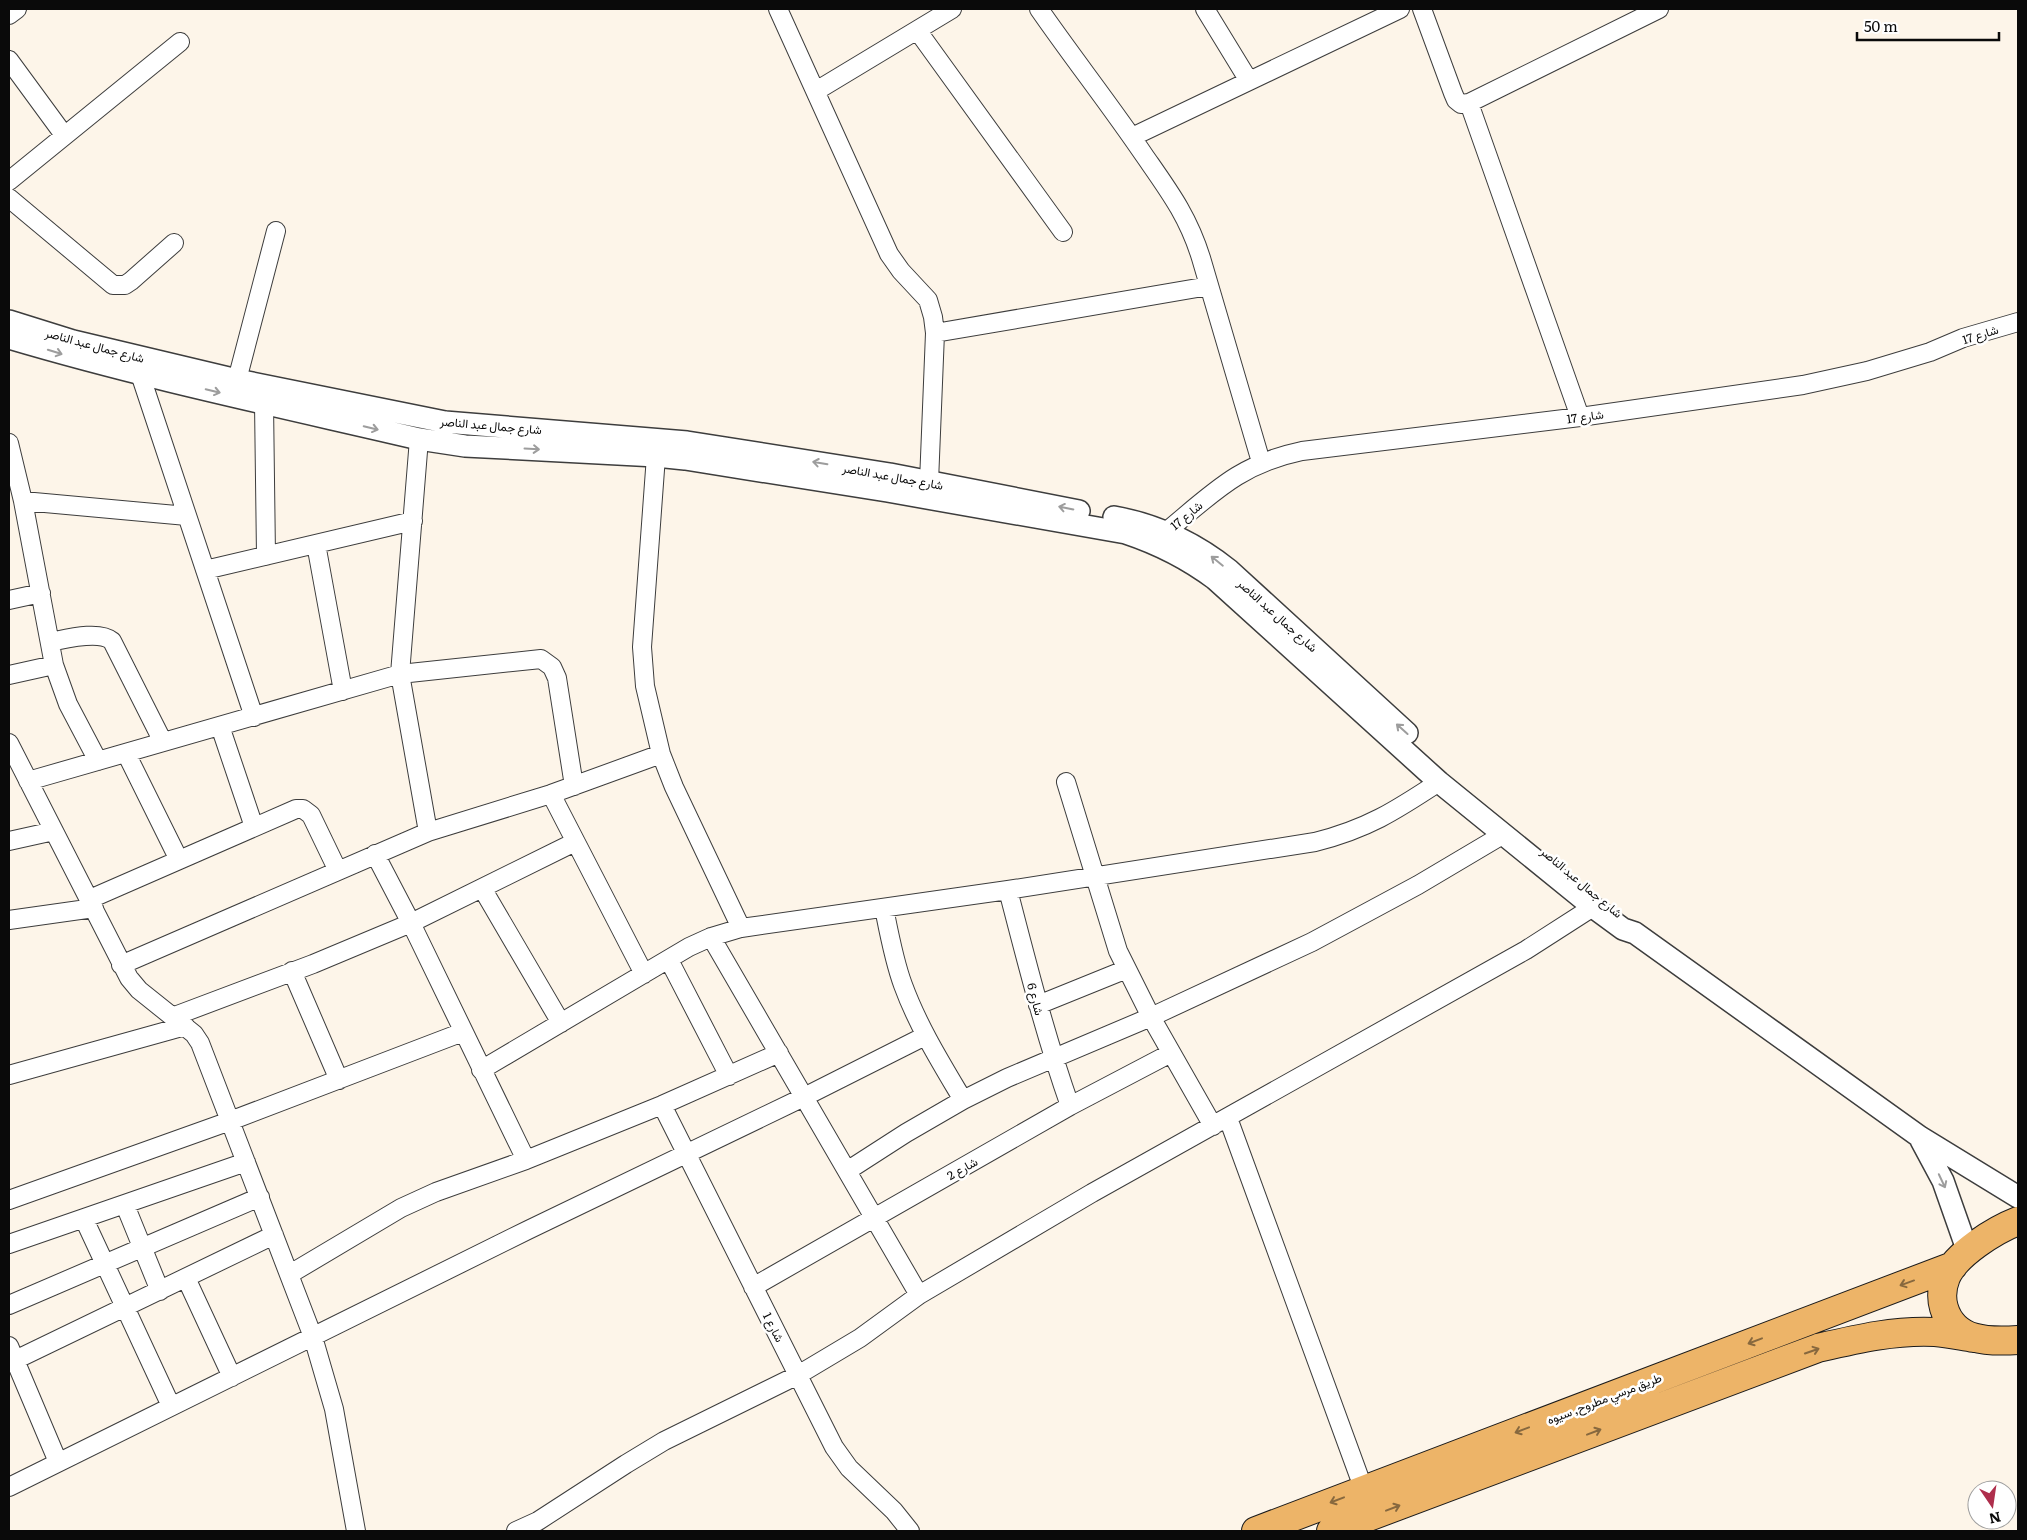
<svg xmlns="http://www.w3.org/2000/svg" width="2027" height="1540" viewBox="0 0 2027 1540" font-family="Literata,Vazirmatn,serif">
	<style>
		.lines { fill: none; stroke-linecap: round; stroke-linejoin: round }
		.minor-casing { stroke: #3d3d3d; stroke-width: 20 }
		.tertiary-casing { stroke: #3d3d3d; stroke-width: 24 }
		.primary-casing { stroke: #1b1b1b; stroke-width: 30 }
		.minor { stroke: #fff; stroke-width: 18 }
		.tertiary { stroke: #fff; stroke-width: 21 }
		.primary { stroke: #edb468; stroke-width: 28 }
		.oneway { stroke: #9d9d9d }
		.oneway2 { stroke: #87683e }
		.labels { text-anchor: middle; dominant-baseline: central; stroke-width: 5; stroke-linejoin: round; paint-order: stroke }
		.street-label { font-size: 12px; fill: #0a0a0a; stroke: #fff }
	</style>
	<rect width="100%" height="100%" fill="#fdf5e9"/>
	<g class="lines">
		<g class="minor-casing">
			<path id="minor" d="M 778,9 L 889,254 L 901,271 L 928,300 L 933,317 L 935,333 L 929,482
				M 1039,9 C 1073,58 1110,105 1144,155 C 1169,191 1188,216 1201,258 L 1261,462
				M 1205,9 L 1249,81
				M 1422,9 L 1453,93 L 1456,100 L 1461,104 L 1469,103 L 1659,9
				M 9,15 L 17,9
				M 917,30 L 1063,232
				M 9,60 L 64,135
				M 816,91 L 952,9
				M 1469,103 L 1580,417
				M 1132,137 L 1400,9
				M 9,181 L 180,42
				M 9,198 L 113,285 L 125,285 L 131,281 L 174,243
				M 935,333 L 1209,286
				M 140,374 L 254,717
				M 237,380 L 276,231
				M 264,403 L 266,556
				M 419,439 L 400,674 L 428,832
				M 9,443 L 23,501 L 54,665 L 68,704 L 98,761
				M 656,456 L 642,647 L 645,686 L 661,754 L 674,787 L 741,928
				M 23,501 L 187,516
				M 1167,531 C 1214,492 1240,464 1302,451 L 1580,417 L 1803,385 L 1867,371 L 1930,352 L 1963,338 L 2018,322
				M 316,544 L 343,691
				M 205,570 L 413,521
				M 9,600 L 41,593
				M 50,642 C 66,639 99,630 112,641 L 163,742
				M 9,675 L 54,665
				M 220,726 L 254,827
				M 9,743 L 129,978 L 139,990 L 194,1034 L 200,1043 L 313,1337 L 334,1409 L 356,1531
				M 126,753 L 179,860
				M 28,781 L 400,674 L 541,659 L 552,667 L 557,678 L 574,786
				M 1066,782 L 1118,951 L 1151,1017 L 1213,1126
				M 551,794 L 644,974
				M 9,841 L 54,831
				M 375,854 L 411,923 L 526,1160
				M 482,888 L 561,1023
				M 1008,890 C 1027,963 1045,1035 1070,1106
				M 90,899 L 296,809 L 303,809 L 311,815 L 338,871
				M 884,908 C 889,933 894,961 903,985 C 918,1026 941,1063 963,1100
				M 9,920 L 94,908
				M 711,937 L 919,1295
				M 669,960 L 729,1076
				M 121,965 L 428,832 L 551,794 L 661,754
				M 292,971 L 339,1080
				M 1038,1005 L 1127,969
				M 172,1017 L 313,964 L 411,923 L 575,842
				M 481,1070 L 689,947 L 711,937 L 741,928 L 1008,890 L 1315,842 C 1367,829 1395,811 1439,782
				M 9,1075 L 185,1026
				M 662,1105 L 834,1447 L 849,1468 L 894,1511 L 910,1531
				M 1228,1118 L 1364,1490
				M 847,1171 L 906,1133 L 963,1100 L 1007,1078 L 1151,1017 L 1312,942 L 1418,885 L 1504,834
				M 9,1200 L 230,1121 L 463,1032
				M 125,1205 L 160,1291
				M 84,1219 L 171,1406
				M 9,1244 L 246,1162
				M 290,1274 L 401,1208 L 436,1192 L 526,1160 L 662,1105 L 779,1053
				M 186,1278 L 232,1377
				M 753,1287 L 1070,1106 L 1171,1053
				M 9,1305 L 260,1197
				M 9,1346 L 58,1462
				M 9,1363 L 274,1235
				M 9,1487 L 528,1230 L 804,1097 L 925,1036
				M 516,1531 L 538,1521 L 626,1464 L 664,1441 L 798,1375 L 860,1338 L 919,1295 L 1092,1193 L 1526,950 L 1593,907"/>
		</g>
		<g class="tertiary-casing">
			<path id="tertiary" d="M 9,321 L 73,341 L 237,380 L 445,422 L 687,442 L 890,474 L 1079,511
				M 9,338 C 144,378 282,407 419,439 L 465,446 L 656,456 L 685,459 L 887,491 L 1126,533 C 1159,544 1187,558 1215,579 L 1439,782 L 1593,907 L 1623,929 L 1635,933 L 1920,1137 L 2018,1197
				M 1114,517 C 1158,525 1194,542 1229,570 L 1407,733
				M 1921,1140 L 1943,1181 L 1968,1252"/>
		</g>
		<g class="primary-casing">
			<path id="primary" d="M 2018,1221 C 1995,1230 1956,1254 1946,1277 C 1942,1287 1941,1298 1944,1308 C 1954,1342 1989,1342 2018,1340
				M 1256,1531 L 1953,1266
				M 1331,1531 L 1818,1348 C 1857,1339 1895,1330 1935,1332 C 1948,1333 1961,1336 1974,1338"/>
		</g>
		<use href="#minor" class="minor"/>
		<use href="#tertiary" class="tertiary"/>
		<use href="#primary" class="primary"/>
	</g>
	<defs><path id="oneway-shaft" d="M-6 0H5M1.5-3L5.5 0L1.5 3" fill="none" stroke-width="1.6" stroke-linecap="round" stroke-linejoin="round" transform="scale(1.25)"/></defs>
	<g class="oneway">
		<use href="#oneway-shaft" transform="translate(55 352) rotate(17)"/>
		<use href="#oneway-shaft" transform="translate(213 391) rotate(13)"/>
		<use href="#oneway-shaft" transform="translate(371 428) rotate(13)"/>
		<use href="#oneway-shaft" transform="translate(532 449) rotate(3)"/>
		<use href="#oneway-shaft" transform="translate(820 463) rotate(-171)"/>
		<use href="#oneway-shaft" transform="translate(1066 508) rotate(-169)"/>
		<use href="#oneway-shaft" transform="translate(1217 561) rotate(-141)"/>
		<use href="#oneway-shaft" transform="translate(1402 729) rotate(-138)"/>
		<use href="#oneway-shaft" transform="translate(1942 1181) rotate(65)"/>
	</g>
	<g class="oneway2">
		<use href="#oneway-shaft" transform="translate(1907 1283) rotate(160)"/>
		<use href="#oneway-shaft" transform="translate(1755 1341) rotate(159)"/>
		<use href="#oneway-shaft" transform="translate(1812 1351) rotate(-19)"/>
		<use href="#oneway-shaft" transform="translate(1522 1430) rotate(159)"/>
		<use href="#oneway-shaft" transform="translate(1594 1432) rotate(-21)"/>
		<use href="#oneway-shaft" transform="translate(1337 1500) rotate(159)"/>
		<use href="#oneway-shaft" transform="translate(1393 1508) rotate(-21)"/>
	</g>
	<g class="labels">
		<g class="street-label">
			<text transform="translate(1980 334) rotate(-18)">شارع 17</text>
			<text transform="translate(95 345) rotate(15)">شارع جمال عبد الناصر</text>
			<text transform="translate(1585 416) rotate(-8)">شارع 17</text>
			<text transform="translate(491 425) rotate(5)">شارع جمال عبد الناصر</text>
			<text transform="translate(893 476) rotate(10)">شارع جمال عبد الناصر</text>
			<text transform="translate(1186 515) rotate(-40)">شارع 17</text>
			<text transform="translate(1278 615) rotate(42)">شارع جمال عبد الناصر</text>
			<text transform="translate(1582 882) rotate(40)">شارع جمال عبد الناصر</text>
			<text transform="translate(1036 999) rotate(75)">شارع 6</text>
			<text transform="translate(962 1168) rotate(-30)">شارع 2</text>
			<text transform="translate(774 1327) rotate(63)">شارع 1</text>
			<text transform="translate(1604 1398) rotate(-21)">طريق مرسي مطروح, سيوه</text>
		</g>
	</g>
	<rect width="2027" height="1540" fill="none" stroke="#0a0a0a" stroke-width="20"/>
	<g transform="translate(1992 1505) rotate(167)"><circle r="24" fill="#ffffff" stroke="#9d9d9d"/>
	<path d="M0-4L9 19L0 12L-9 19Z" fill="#ae2e4c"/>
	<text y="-8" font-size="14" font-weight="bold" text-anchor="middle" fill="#0a0a0a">N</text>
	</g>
	<path d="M1857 32v8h142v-8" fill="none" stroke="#0a0a0a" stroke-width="2.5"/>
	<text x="1864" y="32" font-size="15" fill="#0a0a0a" stroke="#ffffff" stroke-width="4" paint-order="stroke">50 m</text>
</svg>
